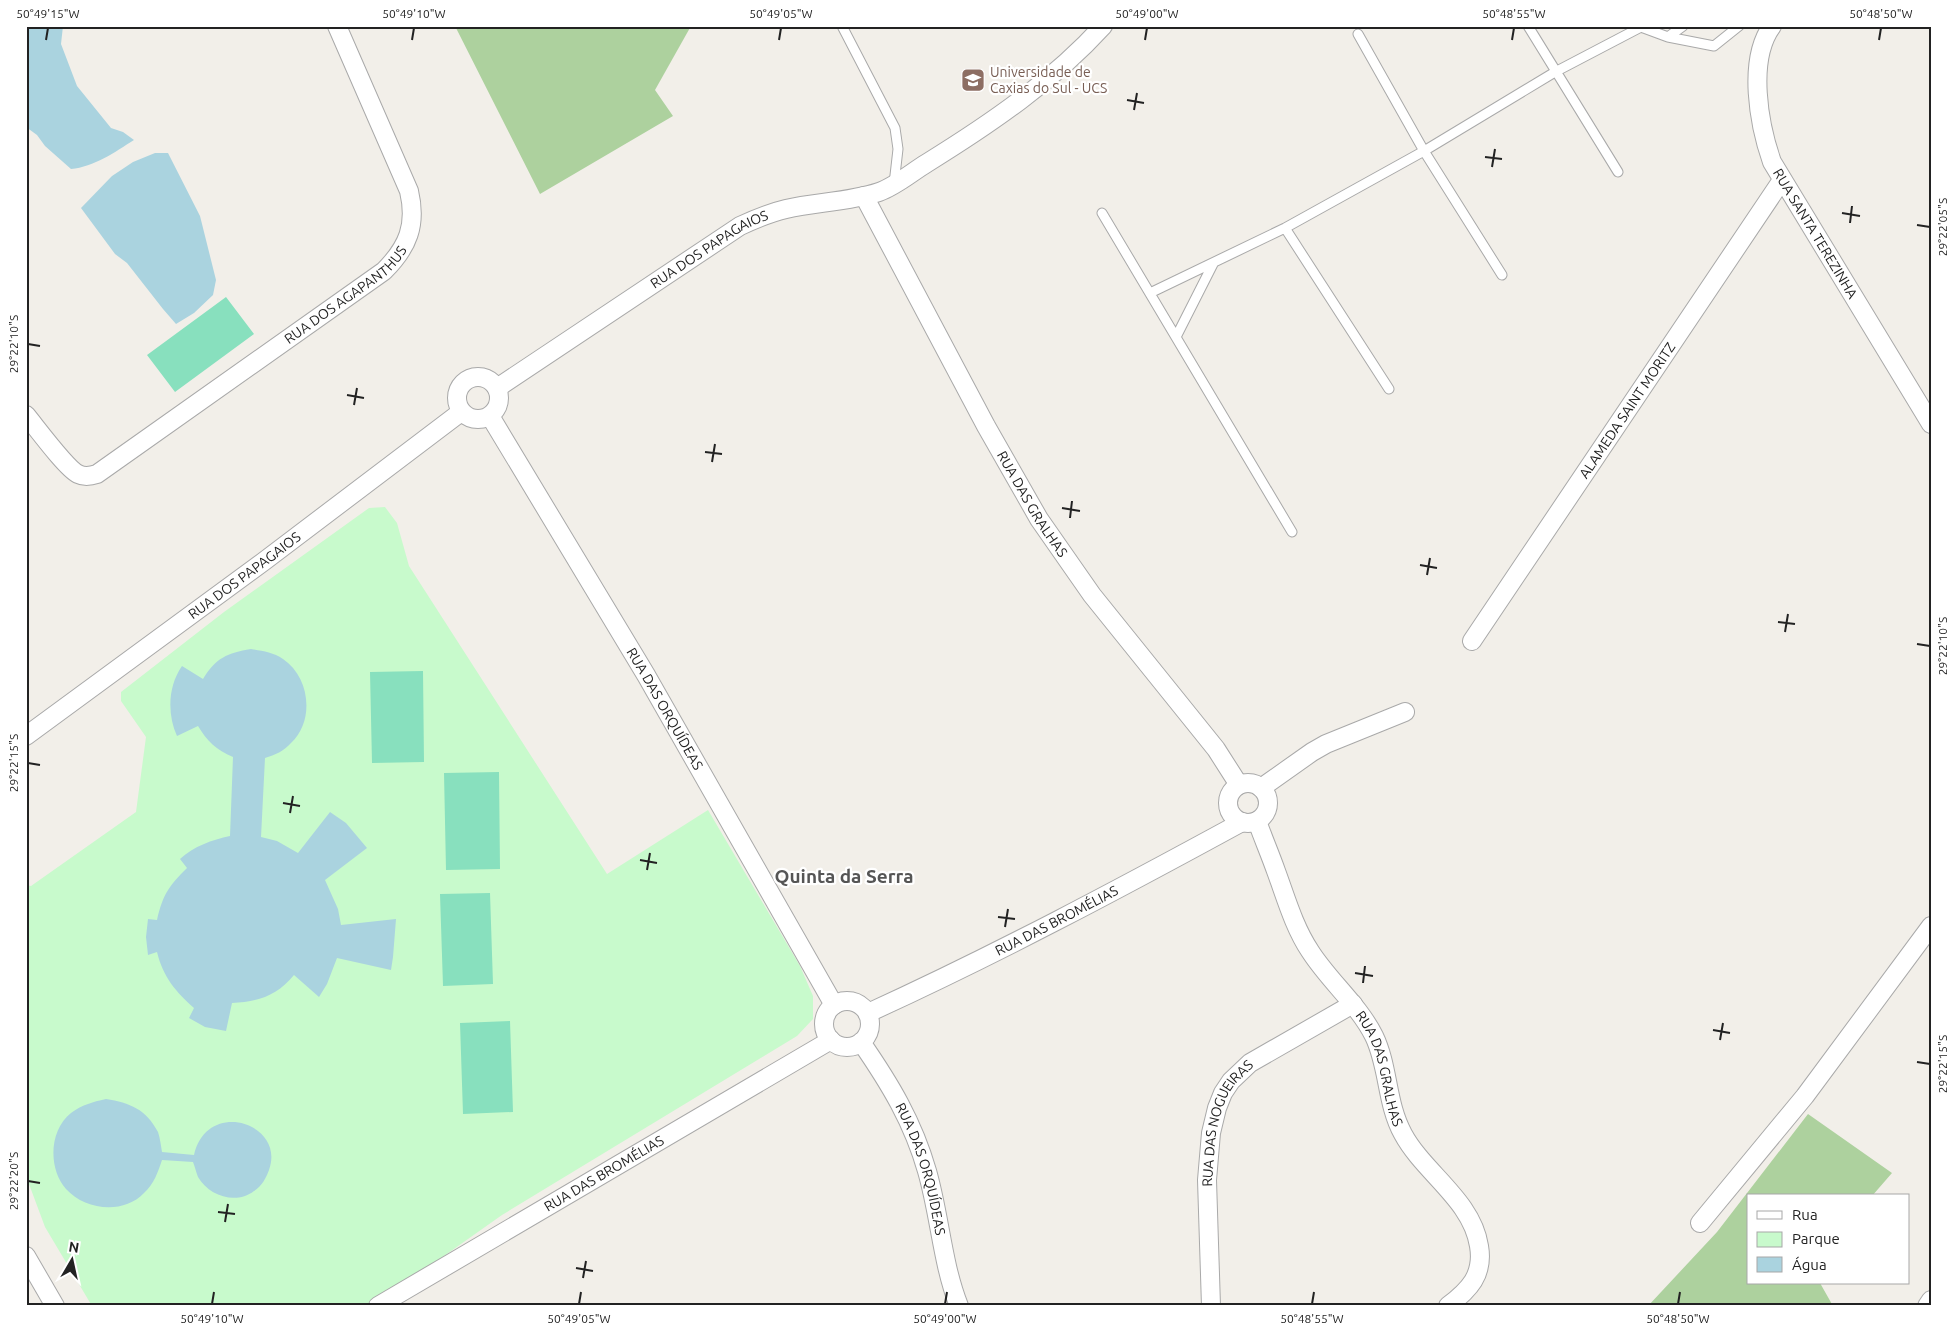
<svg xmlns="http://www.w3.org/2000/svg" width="1957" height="1332" viewBox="0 0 1957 1332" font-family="Ubuntu,sans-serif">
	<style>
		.forest { fill: #add19e }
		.park { fill: #c8facc }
		.pitch { fill: #88e0be }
		.water { fill: #aad3df }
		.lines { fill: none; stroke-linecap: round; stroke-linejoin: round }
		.lane-casing { stroke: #a9a9a9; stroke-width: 11 }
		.street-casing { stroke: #a9a9a9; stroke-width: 20 }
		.lane { stroke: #fff; stroke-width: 9 }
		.street { stroke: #fff; stroke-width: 18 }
		.ticks { fill: none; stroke: #222; stroke-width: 2 }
		.labels { text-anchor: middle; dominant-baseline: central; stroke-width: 4.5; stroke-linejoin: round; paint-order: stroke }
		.education-label { font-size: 14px; fill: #785e54; stroke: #fff; text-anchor: start }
		.street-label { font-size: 14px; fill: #222; stroke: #fff }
		.district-label { font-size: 19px; font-weight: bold; fill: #555; stroke: #fff }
		.neatline { fill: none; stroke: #222; stroke-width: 2 }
		.ticks-label { font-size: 12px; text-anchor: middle; fill: #222 }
	</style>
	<rect width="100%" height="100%" fill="#f2efe9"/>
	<path class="forest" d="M 455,26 L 691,26 L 655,90 L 673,116 L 540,194 Z
		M 1808,1114 L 1892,1173 L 1872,1196 L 1748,1196 L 1748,1283 L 1820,1283 L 1833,1306 L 1648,1306 L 1717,1232 Z"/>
	<path class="park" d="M 385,507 L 397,523 L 409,566 L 607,874 L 708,810 L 800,966 L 813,996 L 813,1019 L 797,1036 L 502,1215 L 417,1275 L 364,1306 L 92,1306 L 45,1227 L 26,1176 L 26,885 L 31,886 L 136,812 L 146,737 L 121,701 L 121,692 L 224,612 L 369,508 Z"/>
	<path class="pitch" d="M 226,297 L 254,334 L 175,392 L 147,355 Z
		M 423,671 L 424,762 L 372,763 L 370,672 Z
		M 499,772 L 500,869 L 446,870 L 444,773 Z
		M 490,893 L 493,984 L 443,986 L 440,894 Z
		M 510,1021 L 513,1112 L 463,1114 L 460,1023 Z"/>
	<path class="water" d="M 26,26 L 63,26 L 61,44 L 77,86 L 111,128 L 123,132 L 134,140 C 115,152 94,167 71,169 L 45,146 L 37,135 L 26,127 Z
		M 155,153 L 168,153 L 200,216 L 216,280 L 213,295 L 194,313 L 176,324 L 163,309 L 127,263 L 115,254 L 81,208 L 112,176 L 133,162 Z
		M 251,649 C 262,651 273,652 283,659 C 310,677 315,721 291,743 C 284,751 275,755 265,758 L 261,837 L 277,841 L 298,853 L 330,812 L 346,823 L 367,848 L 325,880 L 338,909 L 341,925 L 396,919 L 393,957 L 391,970 L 337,958 L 327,984 L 319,997 L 294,975 C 277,996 257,1002 232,1003 L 226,1031 L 205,1027 L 189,1018 L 194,1008 C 176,992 163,977 157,952 L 148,955 L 146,937 L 148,919 L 157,920 C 163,894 169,886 187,868 L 180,859 C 194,846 212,840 230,836 L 233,757 C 216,750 207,741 198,726 L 177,736 C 167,714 168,686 182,666 L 203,679 C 216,658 227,653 251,649 Z
		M 106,1099 C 130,1103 146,1109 158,1132 C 160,1138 161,1146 162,1152 L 194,1155 C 207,1098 286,1123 269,1170 C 266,1178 262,1186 254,1191 C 236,1205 209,1196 198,1177 C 196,1172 195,1167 193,1162 L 162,1160 C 158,1172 154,1184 144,1193 C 123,1215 85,1210 66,1189 C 48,1169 49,1130 71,1113 C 82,1105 92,1102 106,1099 Z"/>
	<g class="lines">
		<g class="lane-casing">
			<path id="lane" d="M 842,26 L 895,128 L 898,149 L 894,184
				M 1528,26 L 1618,172
				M 1358,34 L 1424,151 L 1502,275
				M 1668,37 L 1714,46 L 1739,26
				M 1102,213 L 1292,532
				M 1285,228 L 1389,389
				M 1150,293 L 1285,228 L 1424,151 L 1555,72 L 1641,27 L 1668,37 L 1683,26
				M 1176,337 L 1213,264"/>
		</g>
		<g class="street-casing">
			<g id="street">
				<path id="s1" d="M 1772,26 C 1747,60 1759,125 1772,162 L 1931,424"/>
				<path id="s2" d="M 864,196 L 986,426 L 1039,519 L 1092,595 L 1216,749 L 1239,785"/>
				<circle cx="478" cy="398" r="21"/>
				<path id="s3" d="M 497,388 L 740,226 C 755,219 769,213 786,209 C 816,202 849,202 879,192 C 896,186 912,172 927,163 C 990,124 1053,81 1103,26"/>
				<path id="s4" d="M 26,415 C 36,427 66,468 78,474 C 84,477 91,476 97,474 L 384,271 C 408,247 417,225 409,191 L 337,26"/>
				<path id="s5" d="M 490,416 L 646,675 L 834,1005"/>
				<path id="s6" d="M 1472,641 L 1782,180"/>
				<path id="s7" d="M 26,736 L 263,562 L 461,412"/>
				<circle cx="1248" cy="803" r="20"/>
				<path d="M 1261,788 L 1312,752 L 1326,744 L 1405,712"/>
				<path id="s8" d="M 1257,821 C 1263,838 1270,854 1276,871 C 1286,898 1294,927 1310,951 C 1329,981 1358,1004 1374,1036 C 1389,1067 1386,1103 1403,1134 C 1424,1173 1472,1200 1479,1246 C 1484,1275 1469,1290 1448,1306"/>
				<circle cx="847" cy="1024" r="23"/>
				<path id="s9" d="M 868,1013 C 995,955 1119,889 1242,822"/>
				<path id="s10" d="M 861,1042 C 890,1084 913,1122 927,1171 C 940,1216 942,1263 959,1306"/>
				<path d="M 1700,1223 L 1805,1096 L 1931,926"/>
				<path d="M 26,1256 L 55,1306"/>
				<path id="s11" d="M 378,1306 L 831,1040"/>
				<path id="s12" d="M 1211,1306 L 1207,1180 L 1211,1133 L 1217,1108 L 1223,1093 L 1231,1081 L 1250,1063 L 1353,1004"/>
				<path d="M 1927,1306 L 1931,1300"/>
			</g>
		</g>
		<use href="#lane" class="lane"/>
		<use href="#street" class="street"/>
	</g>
	<path class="ticks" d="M 46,40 L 48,28M 412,40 L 414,28M 779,40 L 781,28M 1145,40 L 1147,28M 1512,40 L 1514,28M 1879,40 L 1881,28M 1127,100 L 1144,103M 1134,110 L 1137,93M 1485,157 L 1502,159M 1492,167 L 1495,149M 1842,213 L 1860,216M 1850,223 L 1852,206M 1917,225 L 1930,227M 28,344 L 40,346M 347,395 L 364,398M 354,405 L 357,388M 705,452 L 722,454M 712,462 L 715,444M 1062,508 L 1080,511M 1070,518 L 1072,501M 1420,565 L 1437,568M 1427,575 L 1430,558M 1778,622 L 1795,624M 1785,632 L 1788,614M 1917,644 L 1930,646M 28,763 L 40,765M 283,803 L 300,806M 290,813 L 293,796M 640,860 L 657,863M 647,870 L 650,853M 998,917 L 1015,919M 1005,927 L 1008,909M 1355,973 L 1373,976M 1363,983 L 1365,966M 1713,1030 L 1730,1033M 1720,1040 L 1723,1023M 1917,1062 L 1930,1064M 28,1181 L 40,1183M 218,1212 L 235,1214M 225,1222 L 228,1204M 576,1268 L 593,1271M 583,1278 L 586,1261M 212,1304 L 214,1292M 579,1304 L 581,1292M 945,1304 L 947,1292M 1312,1304 L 1314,1292M 1678,1304 L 1680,1292"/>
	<defs>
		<g id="university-square" transform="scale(1.25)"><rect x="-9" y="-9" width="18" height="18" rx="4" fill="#8d6e63" stroke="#fff"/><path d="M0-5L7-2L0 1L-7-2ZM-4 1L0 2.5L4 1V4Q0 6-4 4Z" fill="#fff"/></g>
	</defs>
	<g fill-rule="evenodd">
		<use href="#university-square" x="973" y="80"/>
	</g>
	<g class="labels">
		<g class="education-label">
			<text x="990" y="72">Universidade de<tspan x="990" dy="16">Caxias do Sul - UCS</tspan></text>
		</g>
		<g class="street-label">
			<text stroke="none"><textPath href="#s1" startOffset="224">RUA SANTA TEREZINHA</textPath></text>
			<text stroke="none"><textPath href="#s3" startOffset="254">RUA DOS PAPAGAIOS</textPath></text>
			<text stroke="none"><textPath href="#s4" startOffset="405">RUA DOS AGAPANTHUS</textPath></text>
			<text stroke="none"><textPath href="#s6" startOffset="278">ALAMEDA SAINT MORITZ</textPath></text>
			<text stroke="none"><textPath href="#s2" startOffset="351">RUA DAS GRALHAS</textPath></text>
			<text stroke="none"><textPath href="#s7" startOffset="271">RUA DOS PAPAGAIOS</textPath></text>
			<text stroke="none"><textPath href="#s5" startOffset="341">RUA DAS ORQUÍDEAS</textPath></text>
			<text stroke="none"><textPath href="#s9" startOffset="210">RUA DAS BROMÉLIAS</textPath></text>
			<text stroke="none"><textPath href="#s8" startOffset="280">RUA DAS GRALHAS</textPath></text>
			<text stroke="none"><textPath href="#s12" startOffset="188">RUA DAS NOGUEIRAS</textPath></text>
			<text stroke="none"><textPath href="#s10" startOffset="142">RUA DAS ORQUÍDEAS</textPath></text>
			<text stroke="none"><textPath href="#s11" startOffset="262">RUA DAS BROMÉLIAS</textPath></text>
		</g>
		<g class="district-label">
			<text x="844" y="876">Quinta da Serra</text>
		</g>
	</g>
	<rect width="1957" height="1332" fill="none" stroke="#ffffff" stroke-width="55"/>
	<rect x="1747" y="1194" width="162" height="90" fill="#ffffff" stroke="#a7a7a7"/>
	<rect x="1757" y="1211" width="25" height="8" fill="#ffffff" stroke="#a7a7a7"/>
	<text x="1792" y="1220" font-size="15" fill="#222222">Rua</text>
	<rect x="1757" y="1232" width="25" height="15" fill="#c8facc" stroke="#a7a7a7"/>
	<text x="1792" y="1244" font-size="15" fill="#222222">Parque</text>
	<rect x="1757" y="1257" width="25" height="15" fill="#aad3df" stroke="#a7a7a7"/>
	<text x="1792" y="1270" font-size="15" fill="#222222">Água</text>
	<g transform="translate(72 1260) rotate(9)" stroke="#ffffff" stroke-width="4" paint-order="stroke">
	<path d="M0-4L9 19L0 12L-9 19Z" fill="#222222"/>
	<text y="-8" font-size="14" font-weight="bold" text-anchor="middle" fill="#222222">N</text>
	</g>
	<rect x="28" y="28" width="1902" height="1276" class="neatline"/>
	<g class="ticks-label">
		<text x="48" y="18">50°49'15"W</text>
		<text x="414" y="18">50°49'10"W</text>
		<text x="781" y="18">50°49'05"W</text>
		<text x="1147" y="18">50°49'00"W</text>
		<text x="1514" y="18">50°48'55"W</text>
		<text x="1881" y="18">50°48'50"W</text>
		<text transform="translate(1943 227) rotate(-90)" y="4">29°22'05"S</text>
		<text transform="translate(14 344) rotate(-90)" y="4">29°22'10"S</text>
		<text transform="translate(1943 646) rotate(-90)" y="4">29°22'10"S</text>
		<text transform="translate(14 763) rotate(-90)" y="4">29°22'15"S</text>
		<text transform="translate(1943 1064) rotate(-90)" y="4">29°22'15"S</text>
		<text transform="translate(14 1181) rotate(-90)" y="4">29°22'20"S</text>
		<text x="212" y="1323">50°49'10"W</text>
		<text x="579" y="1323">50°49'05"W</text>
		<text x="945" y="1323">50°49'00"W</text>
		<text x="1312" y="1323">50°48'55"W</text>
		<text x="1678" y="1323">50°48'50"W</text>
	</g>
</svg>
